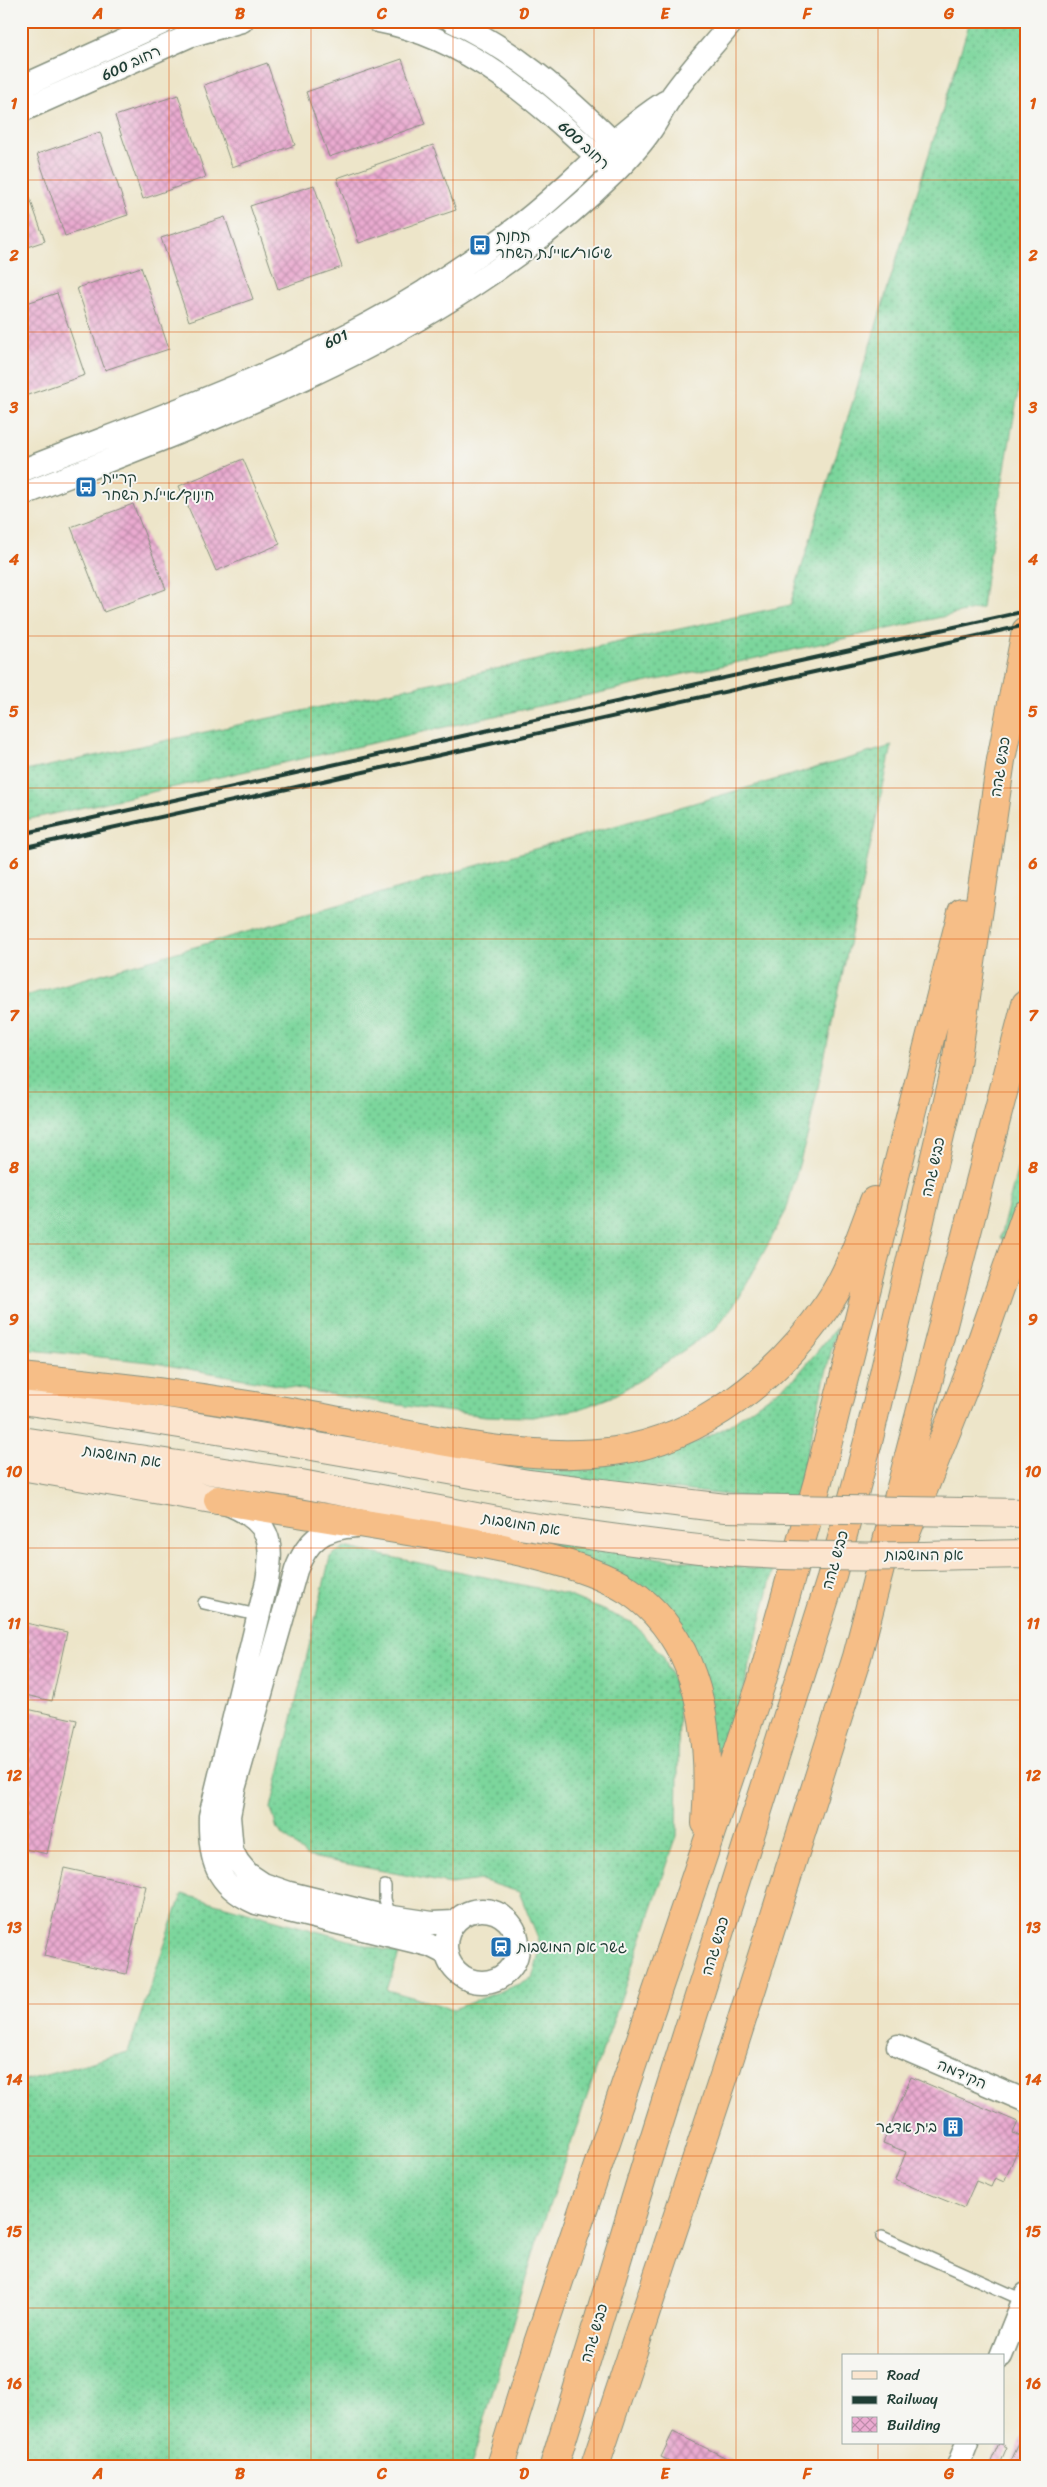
<svg xmlns="http://www.w3.org/2000/svg" width="1047" height="2487" viewBox="0 0 1047 2487" font-family="Sriracha,'Playpen Sans Hebrew',sans-serif">
	<style>
		.grass { fill: url(#grass-dots); stroke: #4d8a68 }
		.building { fill: url(#building-cross-hatch) }
		.lines { fill: none; stroke-linecap: round; stroke-linejoin: round }
		.lane-casing { stroke: #86917e; stroke-width: 14 }
		.street-casing { stroke: #86917e; stroke-width: 25 }
		.secondary-casing { stroke: #86917e; stroke-width: 30 }
		.highway-casing { stroke: #86917e; stroke-width: 30 }
		.lane { stroke: #fff; stroke-width: 11 }
		.street { stroke: #fff; stroke-width: 22 }
		.secondary { stroke: #fbe5cf; stroke-width: 28 }
		.highway { stroke: #f6be87; stroke-width: 28 }
		.rail { stroke: #1f3d34; stroke-width: 4 }
		.secondary-bridge-casing { stroke: #86917e; stroke-width: 30; stroke-linecap: butt }
		.secondary-bridge { stroke: #fbe5cf; stroke-width: 28 }
		.grid { fill: none; stroke: #de580e; stroke-width: 1; stroke-opacity: 0.55 }
		.labels { text-anchor: middle; dominant-baseline: central; stroke-width: 4; stroke-linejoin: round; paint-order: stroke }
		.street-label { font-size: 15px; fill: #1f3d34; stroke: #f6f6f2 }
		.poi-label { font-size: 15px; fill: #1f3d34; stroke: #f6f6f2; text-anchor: start }
		.neatline { fill: none; stroke: #de580e; stroke-width: 2 }
		.grid-label { font-size: 16px; text-anchor: middle; font-weight: bold; fill: #de580e }
	</style>
	<defs>
		<pattern id="grass-dots" width="8" height="8" patternUnits="userSpaceOnUse" patternTransform="scale(1.25)"><rect width="8" height="8" fill="#7bd69c"/><path d="M2 2h.1M6 6h.1" fill="none" stroke="#64af80" stroke-width="1.8" stroke-linecap="round"/></pattern>
		<pattern id="building-cross-hatch" width="8" height="8" patternUnits="userSpaceOnUse" patternTransform="scale(1.25)"><rect width="8" height="8" fill="#eaaad0"/><path d="M0 0l8 8M0 8l8-8" fill="none" stroke="#bd8caa"/></pattern>
	</defs>
	<rect width="100%" height="100%" fill="#f6f6f2"/>
	<filter id="ink" filterUnits="userSpaceOnUse"><feTurbulence type="fractalNoise" baseFrequency=".02" numOctaves="2"/><feDisplacementMap in="SourceGraphic" scale="10" xChannelSelector="R" yChannelSelector="G"/><feConvolveMatrix kernelMatrix="1 2 1 2 8 2 1 2 1" color-interpolation-filters="sRGB"/></filter>
	<filter id="wash" filterUnits="userSpaceOnUse"><feTurbulence type="fractalNoise" baseFrequency=".0096" numOctaves="4" result="noise"/><feDisplacementMap in="SourceGraphic" scale="20" xChannelSelector="R" yChannelSelector="G"/><feGaussianBlur stdDeviation="1.12" result="paint"/><feColorMatrix in="noise" values="0 0 0 0 0 0 0 0 0 0 0 0 0 0 0 0 0 1.4 0 .05"/><feComposite in="paint" operator="in"/></filter>
	<g filter="url(#wash)">
		<rect width="100%" height="100%" fill="#ede5c9"/>
		<path class="grass" d="M 970,21 L 1026,21 L 1026,348 L 986,577 L 982,608 L 21,821 L 21,772 L 790,605 Z
			M 892,746 L 808,1133 L 786,1211 L 739,1298 L 715,1329 L 640,1380 L 611,1397 L 580,1409 L 532,1417 L 486,1416 L 420,1408 L 345,1397 L 150,1362 L 21,1349 L 21,997 Z
			M 1026,1135 L 1026,1198 L 1010,1243 L 1000,1238 Z
			M 837,1327 L 795,1502 L 501,1471 L 513,1457 L 627,1458 L 666,1453 L 697,1442 L 725,1428 L 796,1377 Z
			M 554,1538 L 659,1558 L 773,1571 L 726,1761 L 712,1753 L 690,1642 L 548,1556 Z
			M 344,1547 L 565,1594 L 633,1623 L 663,1656 L 679,1695 L 677,1836 L 536,2244 L 471,2466 L 21,2466 L 21,2082 L 128,2052 L 182,1894 L 399,1954 L 387,1990 L 454,2009 L 532,1979 L 541,1946 L 519,1892 L 481,1880 L 451,1884 L 306,1856 L 277,1829 L 271,1808 L 330,1557 Z"/>
		<g id="blocks">
			<path class="building" d="M 402,59 L 425,124 L 329,157 L 306,92 Z
				M 267,63 L 295,145 L 232,167 L 204,85 Z
				M 178,95 L 206,177 L 143,199 L 115,116 Z
				M 100,132 L 128,215 L 65,236 L 37,154 Z
				M 433,145 L 456,210 L 359,243 L 337,178 Z
				M 21,173 L 45,241 L 21,249 Z
				M 314,185 L 342,267 L 278,289 L 250,206 Z
				M 225,217 L 253,299 L 189,321 L 161,238 Z
				M 141,267 L 169,349 L 105,370 L 77,288 Z
				M 57,293 L 85,375 L 22,397 L 21,305 Z
				M 243,459 L 280,544 L 216,571 L 179,486 Z
				M 133,504 L 166,589 L 104,612 L 71,527 Z
				M 21,1622 L 67,1632 L 52,1701 L 21,1694 Z
				M 27,1709 L 77,1720 L 47,1854 L 21,1848 L 21,1737 Z
				M 64,1868 L 146,1886 L 126,1974 L 44,1956 Z
				M 911,2077 L 1018,2122 L 1013,2133 L 1023,2137 L 1004,2182 L 995,2178 L 991,2187 L 976,2181 L 964,2208 L 895,2180 L 906,2152 L 883,2143 Z
				M 1026,2429 L 1026,2466 L 989,2466 L 999,2443 L 1007,2447 L 1001,2461 L 1009,2465 Z
				M 673,2432 L 743,2466 L 680,2466 L 661,2457 Z"/>
		</g>
	</g>
	<g filter="url(#ink)">
		<use href="#blocks" fill-opacity="0" stroke="#86917e" stroke-width="1"/>
		<g class="lines">
			<g class="lane-casing">
				<path id="lane" d="M 204,1603 L 261,1616
					M 385,1886 L 385,1899 L 390,1917
					M 882,2237 L 1023,2300"/>
			</g>
			<g class="street-casing">
				<path id="street" d="M 378,21 C 471,38 541,105 608,167
					M 452,21 C 515,50 565,95 614,143 L 616,157
					M 21,87 L 167,21
					M 21,111 L 189,36 L 242,21
					M 21,471 C 157,417 300,369 425,291 C 457,270 491,248 521,224 C 571,186 612,136 665,102
					M 21,495 C 231,412 450,335 614,173 C 627,160 641,145 651,130 C 658,120 663,109 669,100 C 688,72 712,47 733,21
					M 230,1505 C 270,1522 274,1541 267,1581 L 210,1816 C 209,1859 215,1885 256,1903 L 429,1945 L 447,1954
					M 356,1526 C 323,1528 308,1539 296,1570 L 234,1789 L 229,1816 L 232,1851 L 238,1862 L 248,1874 L 263,1884 L 289,1893 L 379,1915 L 432,1923 L 455,1922
					M446 1946a36 36 0 1 1 72 0a36 36 0 1 1-72 0Z
					M 898,2046 L 1026,2101
					M 1001,2356 L 1026,2294
					M 958,2466 L 967,2443"/>
			</g>
			<g class="secondary-casing">
				<path id="secondary" d="M 21,1400 C 191,1424 360,1454 528,1484
					M 21,1441 L 301,1484 L 519,1525
					M 21,1466 L 218,1500"/>
			</g>
			<g class="highway-casing">
				<path id="highway" d="M 21,1377 C 121,1386 220,1399 318,1417 C 410,1434 522,1464 615,1451 C 703,1438 779,1376 828,1304 C 849,1273 861,1236 874,1201
					M 218,1500 C 291,1512 364,1524 438,1536 C 492,1545 583,1561 629,1591 C 704,1641 712,1742 706,1823
					M 906,1533 L 976,1357 L 1026,1214
					M 500,2466 L 538,2343 L 761,1684 L 818,1481 L 962,912
					M 554,2466 L 648,2158 L 831,1579 L 869,1438 L 955,1071 L 1001,760 L 1026,631
					M 595,2466 L 724,2076 L 857,1657 L 1026,1004"/>
			</g>
			<use href="#lane" class="lane"/>
			<use href="#street" class="street"/>
			<use href="#secondary" class="secondary"/>
			<use href="#highway" class="highway"/>
			<path class="rail" d="M 21,834 L 1026,611
				M 21,848 L 1026,625"/>
			<g class="secondary-bridge-casing">
				<path id="secondary-bridge" d="M 528,1484 L 725,1508 L 1026,1513
					M 519,1525 C 589,1535 659,1546 730,1552 C 828,1559 928,1556 1026,1554"/>
			</g>
			<use href="#secondary-bridge" class="secondary-bridge"/>
		</g>
	</g>
	<path class="grid" d="M 169,21 L 169,2466M 311,21 L 311,2466M 453,21 L 453,2466M 594,21 L 594,2466M 736,21 L 736,2466M 878,21 L 878,2356M 21,180 L 1026,180M 21,332 L 1026,332M 21,483 L 1026,483M 21,636 L 1026,636M 21,788 L 1026,788M 21,939 L 1026,939M 21,1092 L 1026,1092M 21,1244 L 1026,1244M 21,1395 L 1026,1395M 21,1548 L 1026,1548M 21,1700 L 1026,1700M 21,1851 L 1026,1851M 21,2004 L 1026,2004M 21,2156 L 1026,2156M 21,2308 L 1026,2308M 878,2443 L 878,2466"/>
	<defs>
		<g id="bus-square" transform="scale(1.125)"><rect x="-9" y="-9" width="18" height="18" rx="4" fill="#1f6fb2" stroke="#f6f6f2"/><path d="M-5-6H5V4H4V6H2V4H-2V6H-4V4H-5ZM-3.5-4V0h7V-4ZM-3.5 1.2v1.5H-2V1.2ZM2 1.2v1.5H3.5V1.2Z" fill="#fff"/></g>
		<g id="station-square" transform="scale(1.125)"><rect x="-9" y="-9" width="18" height="18" rx="4" fill="#1f6fb2" stroke="#f6f6f2"/><path d="M-3-6H3Q5-6 5-4V2Q5 4 3 4L4.5 6H3L1.5 4h-3L-3 6H-4.5L-3 4Q-5 4-5 2V-4Q-5-6-3-6ZM-3.5-4v3h7v-3ZM-3.5 1v1.5H-2V1ZM2 1v1.5H3.5V1Z" fill="#fff"/></g>
		<g id="building-square" transform="scale(1.125)"><rect x="-9" y="-9" width="18" height="18" rx="4" fill="#1f6fb2" stroke="#f6f6f2"/><path d="M-4-6H4V6H1V3H-1V6H-4ZM-2.5-4.3h1.7v1.8h-1.7ZM.8-4.3h1.7v1.8H.8ZM-2.5-1h1.7V.8h-1.7ZM.8-1h1.7V.8H.8Z" fill="#fff"/></g>
	</defs>
	<g fill-rule="evenodd">
		<use href="#bus-square" x="480" y="245"/>
		<use href="#bus-square" x="86" y="487"/>
		<use href="#station-square" x="501" y="1947"/>
		<use href="#building-square" x="953" y="2127"/>
	</g>
	<g class="labels">
		<g class="street-label">
			<text transform="translate(131 63) rotate(-25)">רחוב 600</text>
			<text transform="translate(584 145) rotate(43)">רחוב 600</text>
			<text transform="translate(336 339) rotate(-26)">601</text>
			<text transform="translate(1000 767) rotate(-81)">כביש גהה</text>
			<text transform="translate(933 1167) rotate(-77)">כביש גהה</text>
			<text transform="translate(122 1456) rotate(9)">אם המושבות</text>
			<text transform="translate(521 1524) rotate(9)">אם המושבות</text>
			<text x="924" y="1555">אם המושבות</text>
			<text transform="translate(835 1560) rotate(-74)">כביש גהה</text>
			<text transform="translate(715 1946) rotate(-73)">כביש גהה</text>
			<text transform="translate(962 2074) rotate(24)">הקידמה</text>
			<text transform="translate(594 2333) rotate(-73)">כביש גהה</text>
		</g>
		<g class="poi-label">
			<text x="496" y="236">תחנת<tspan x="496" dy="17">שיטור/איילת השחר</tspan></text>
			<text x="102" y="478">קריית<tspan x="102" dy="17">חינוך/איילת השחר</tspan></text>
			<text x="517" y="1947">גשר אם המושבות</text>
			<text x="937" y="2127" text-anchor="end">בית אדגר</text>
		</g>
	</g>
	<rect width="1047" height="2487" fill="none" stroke="#f6f6f2" stroke-width="55"/>
	<rect x="842" y="2354" width="162" height="90" fill="#f6f6f2" stroke="#a0aca6"/>
	<rect x="852" y="2371" width="25" height="8" fill="#fbe5cf" stroke="#a0aca6"/>
	<text x="887" y="2380" font-size="15" fill="#1f3d34">Road</text>
	<rect x="852" y="2396" width="25" height="8" fill="#1f3d34" stroke="#a0aca6"/>
	<text x="887" y="2404" font-size="15" fill="#1f3d34">Railway</text>
	<rect x="852" y="2417" width="25" height="15" fill="url(#building-cross-hatch)" stroke="#a0aca6"/>
	<text x="887" y="2430" font-size="15" fill="#1f3d34">Building</text>
	<rect x="28" y="28" width="992" height="2432" class="neatline"/>
	<g class="grid-label">
		<text x="98" y="19">A</text>
		<text x="240" y="19">B</text>
		<text x="382" y="19">C</text>
		<text x="524" y="19">D</text>
		<text x="665" y="19">E</text>
		<text x="807" y="19">F</text>
		<text x="949" y="19">G</text>
		<text x="14" y="109">1</text>
		<text x="1033" y="109">1</text>
		<text x="14" y="261">2</text>
		<text x="1033" y="261">2</text>
		<text x="14" y="413">3</text>
		<text x="1033" y="413">3</text>
		<text x="14" y="565">4</text>
		<text x="1033" y="565">4</text>
		<text x="14" y="717">5</text>
		<text x="1033" y="717">5</text>
		<text x="14" y="869">6</text>
		<text x="1033" y="869">6</text>
		<text x="14" y="1021">7</text>
		<text x="1033" y="1021">7</text>
		<text x="14" y="1173">8</text>
		<text x="1033" y="1173">8</text>
		<text x="14" y="1325">9</text>
		<text x="1033" y="1325">9</text>
		<text x="14" y="1477">10</text>
		<text x="1033" y="1477">10</text>
		<text x="14" y="1629">11</text>
		<text x="1033" y="1629">11</text>
		<text x="14" y="1781">12</text>
		<text x="1033" y="1781">12</text>
		<text x="14" y="1933">13</text>
		<text x="1033" y="1933">13</text>
		<text x="14" y="2085">14</text>
		<text x="1033" y="2085">14</text>
		<text x="14" y="2237">15</text>
		<text x="1033" y="2237">15</text>
		<text x="14" y="2389">16</text>
		<text x="1033" y="2389">16</text>
		<text x="98" y="2479">A</text>
		<text x="240" y="2479">B</text>
		<text x="382" y="2479">C</text>
		<text x="524" y="2479">D</text>
		<text x="665" y="2479">E</text>
		<text x="807" y="2479">F</text>
		<text x="949" y="2479">G</text>
	</g>
</svg>
